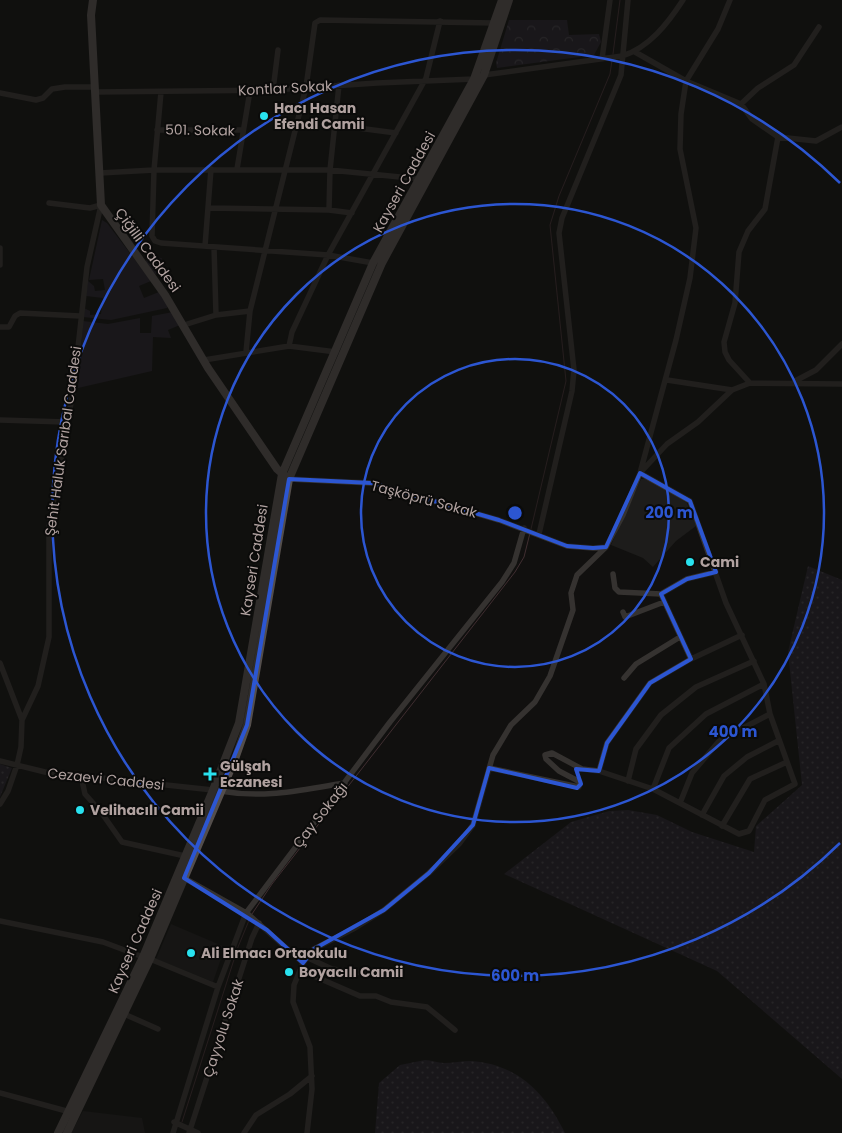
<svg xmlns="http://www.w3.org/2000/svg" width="842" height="1133" viewBox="0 0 842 1133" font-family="Poppins,sans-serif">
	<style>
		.built { fill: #1d1c1b }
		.grass { fill: url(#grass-dots) }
		.forest { fill: url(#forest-crowns) }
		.green { fill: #242028 }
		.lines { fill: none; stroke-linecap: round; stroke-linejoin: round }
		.stream { stroke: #402e31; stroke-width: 1 }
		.minor { stroke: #353230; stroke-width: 5.5 }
		.major { stroke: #544e4c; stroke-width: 8 }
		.marked { fill: none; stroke: #2c56d2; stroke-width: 4; stroke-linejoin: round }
		.ring { fill: none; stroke: #2c56d2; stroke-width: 2.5 }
		.poi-dot { fill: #29e2ef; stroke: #0b0b0a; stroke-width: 2 }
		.labels { text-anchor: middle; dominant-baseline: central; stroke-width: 4; stroke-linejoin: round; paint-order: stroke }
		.street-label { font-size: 14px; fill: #b1a2a0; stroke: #0b0b0a }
		.poi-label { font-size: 14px; font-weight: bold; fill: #b1a2a0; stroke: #0b0b0a; text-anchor: start }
		.centre { fill: #2c56d2; stroke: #0b0b0a; stroke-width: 2.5 }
		.ring-label { font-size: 15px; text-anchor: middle; font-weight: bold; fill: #2c56d2; stroke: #0b0b0a; stroke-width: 4; stroke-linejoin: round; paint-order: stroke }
	</style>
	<defs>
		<pattern id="grass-dots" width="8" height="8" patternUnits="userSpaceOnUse" patternTransform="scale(1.25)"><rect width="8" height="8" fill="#242028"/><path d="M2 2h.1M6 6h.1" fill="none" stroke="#413d44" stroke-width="1.8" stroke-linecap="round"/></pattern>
		<pattern id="forest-crowns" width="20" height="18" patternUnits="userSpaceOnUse" patternTransform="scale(1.25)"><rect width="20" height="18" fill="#242028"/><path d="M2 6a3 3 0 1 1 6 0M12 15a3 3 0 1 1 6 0" fill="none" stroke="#413d44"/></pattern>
	</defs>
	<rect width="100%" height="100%" fill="#11100f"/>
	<path class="built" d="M 648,478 L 687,503 L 696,526 L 676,541 L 653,567 L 643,558 L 611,545 L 641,479 Z
		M 171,924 L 225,947 L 213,982 L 156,959 Z
		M 83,1111 L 142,1118 L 145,1133 L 71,1133 Z"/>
	<path class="grass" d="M 808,566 L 842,580 L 842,1079 L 717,971 L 504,874 L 571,822 L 609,811 L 628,810 L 657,815 L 692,832 L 754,852 L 756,826 L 802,785 L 788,652 Z
		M 0,764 L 12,768 L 0,797 Z
		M 425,1060 C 431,1060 438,1063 444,1063 C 453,1063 462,1061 471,1061 C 518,1064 546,1094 565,1133 L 375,1133 L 379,1083 L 400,1065 Z"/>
	<path class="forest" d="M 509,20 L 567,20 L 569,35 L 599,34 L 601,42 L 594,55 L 497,68 L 496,63 Z"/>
	<path class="green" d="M 102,220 L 107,223 L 151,281 L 139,286 L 144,298 L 159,292 L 168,306 L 167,308 L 111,320 L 83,317 L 84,308 L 90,311 L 90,315 L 101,314 L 103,298 L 86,296 L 88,281 L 94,286 L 95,291 L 105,290 L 103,279 L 89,280 Z
		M 149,257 L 162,258 L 156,275 L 145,262 Z
		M 173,312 L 180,325 L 168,330 L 171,338 L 153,337 L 152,371 L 78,388 L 83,321 L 108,324 L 140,318 L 140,333 L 151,333 L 152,316 Z"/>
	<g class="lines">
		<path class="stream" d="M 613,54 L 620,0
			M 531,529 L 566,381 L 550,225 L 559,196 L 610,74 L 612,60
			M 252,914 L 272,884 L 515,572 L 524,557 L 530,533
			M 182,1122 L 238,947 L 250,918"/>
		<path class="minor" d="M 635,52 L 686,81 L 741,104 L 752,119 L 778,137 L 816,141 L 842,127
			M 602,59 L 610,0
			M 273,90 L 278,50
			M 96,92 L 273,90 L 377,83 L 474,79 L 484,75 L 622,56 C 649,48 668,23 683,0
			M 161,92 L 154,170 L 152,236 L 155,241 L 161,243 L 328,255 L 373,263
			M 0,93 L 36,100 L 43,98 L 52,89 L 65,87 L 95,87
			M 741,104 L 758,88 L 794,65 L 819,27
			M 335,125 L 396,133
			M 157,130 L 243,130
			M 237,169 L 250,91
			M 100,173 L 154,170 L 330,170 L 420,179
			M 208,208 L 329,210 L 352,213
			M 329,210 L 330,170 L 339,85
			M 205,246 L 211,169
			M 214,247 L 216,315
			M 0,248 L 0,265
			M 184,325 L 216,315 L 250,311
			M 0,327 L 9,327 L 15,316 L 20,313 L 80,316
			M 289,346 L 292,332 L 328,255 L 426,78 L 440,21
			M 246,352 L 250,311 L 306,87 L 315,23 L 320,20 L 494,23
			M 204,360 L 289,346 L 336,352
			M 667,380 L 732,390
			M 795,381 L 816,370 L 842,344
			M 750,383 L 729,360 L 725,352 L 724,342 L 735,303 L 739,252 L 748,231 L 765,209 L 778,137
			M 0,420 L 66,422
			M 289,479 L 372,483 L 499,520 L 567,546 L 593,548 L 606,547
			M 539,534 L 572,391 L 574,370 L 559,233 L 562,218 L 621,75 L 628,0
			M 613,574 L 615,588 L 619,592 L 661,594
			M 623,612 L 625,617 L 664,602
			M 691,659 L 661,594 L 687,579 L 716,572
			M 0,663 L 22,720
			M 624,678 L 636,664 L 680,637
			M 0,761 L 45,772 L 213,790
			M 489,768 L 579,787 L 580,782 L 559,771 L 546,759 L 545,755 L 552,753 L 582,769 L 599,771 L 653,789 L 739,834 L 749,831 L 765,800 L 795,784 L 770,714 L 764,684 L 726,603 L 690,501 L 640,473 L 667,444 L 698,422 L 732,390 L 750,383 L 842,384
			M 599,771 L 607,743 L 650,683 L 691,659 L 742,635
			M 81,776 L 85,794 L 101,812 L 122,842 L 185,856
			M 628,781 L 636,749 L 661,715 L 696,687 L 754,661
			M 653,789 L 669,748 L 706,714 L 764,684
			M 220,791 C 267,799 299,790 345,783
			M 680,803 L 692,773 L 720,740 L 770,714
			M 0,804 L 8,791 L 17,765 L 21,747 L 22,720 L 38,686 L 49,637 L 49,526 L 73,392 L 87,267 L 101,205 L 90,208 L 49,203
			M 702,815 L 724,776 L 747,757 L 778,741
			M 722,826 L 750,779 L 787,762
			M 184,878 L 248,914 L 303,963
			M 0,921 L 103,942 L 143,957
			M 306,957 L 332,969 L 363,973
			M 150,959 L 218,987
			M 300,970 L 360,996 L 376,996 L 391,1002 L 427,1007 L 455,1030
			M 124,1014 L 158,1029
			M 0,1093 L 70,1112
			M 174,1122 L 198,1133
			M 173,1133 L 218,987 L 246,913 L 390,722 L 502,582 L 514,563 L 524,528
			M 189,1133 L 252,938 L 259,923
			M 244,1133 L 256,1115 L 290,1094 L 312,1076
			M 307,1133 L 312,1089 L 310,1047 L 293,1002 L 294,985 L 303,963 L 314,949 L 355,928 L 384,910 L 429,873 L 459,844 L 473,825 L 493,755 L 511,725 L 535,702 L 550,676 L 573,610 L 571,593 L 577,575 L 606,547 L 623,515 L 640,473 L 676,340 L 690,278 L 696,228 L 680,149 L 681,114 L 686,81 L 718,29 L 730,0"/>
		<path class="major" d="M 93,0 L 91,15 L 101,205 L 165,295 L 208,368 L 277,469 L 285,476
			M 58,1133 L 143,957 L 213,790 L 239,723 L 282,474 L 373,263 L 474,79 L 502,0
			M 67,1133 L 150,959 L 235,759 L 247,725 L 289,479 L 382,263 L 484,75 L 509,0"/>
	</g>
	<path d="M0 0H842V1133H0ZM 640,473 L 690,501 L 716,572 L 687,579 L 661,594 L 691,659 L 650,683 L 607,743 L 599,771 L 576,769 L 581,784 L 577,788 L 489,768 L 473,825 L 429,873 L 384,910 L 314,949 L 303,963 L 267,930 L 184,878 L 247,725 L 289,479 L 372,483 L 499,520 L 567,546 L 593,548 L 606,547 Z" fill="#11100f" fill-opacity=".55" fill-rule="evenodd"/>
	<path class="marked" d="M 640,473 L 690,501 L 716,572 L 687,579 L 661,594 L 691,659 L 650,683 L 607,743 L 599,771 L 576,769 L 581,784 L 577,788 L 489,768 L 473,825 L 429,873 L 384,910 L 314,949 L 303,963 L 267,930 L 184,878 L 247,725 L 289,479 L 372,483 L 499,520 L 567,546 L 593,548 L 606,547 Z"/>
	<g class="ring">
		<circle cx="515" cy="513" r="154"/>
		<circle cx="515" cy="513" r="309"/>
		<path d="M840 843A463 463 0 1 1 840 183"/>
	</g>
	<g class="poi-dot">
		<circle cx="264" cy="116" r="5"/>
		<circle cx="690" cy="562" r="5"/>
		<path d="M207.5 766.5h5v5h5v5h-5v5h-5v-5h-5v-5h5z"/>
		<circle cx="80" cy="810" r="5"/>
		<circle cx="191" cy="953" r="5"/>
		<circle cx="289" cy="972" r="5"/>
	</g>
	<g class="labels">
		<g class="street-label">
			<text transform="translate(285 88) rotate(-3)">Kontlar Sokak</text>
			<text transform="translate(200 130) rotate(1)">501. Sokak</text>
			<text transform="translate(404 182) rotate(-61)">Kayseri Caddesi</text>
			<text transform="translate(148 250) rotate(54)">Çiğilli Caddesi</text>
			<text transform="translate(63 441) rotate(-82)">Şehit Haluk Sarıbal Caddesi</text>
			<text transform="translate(424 499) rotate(15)">Taşköprü Sokak</text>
			<text transform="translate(254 560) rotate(-81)">Kayseri Caddesi</text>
			<text transform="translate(106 779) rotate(6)">Cezaevi Caddesi</text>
			<text transform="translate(320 815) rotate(-52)">Çay Sokağı</text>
			<text transform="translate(135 941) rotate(-66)">Kayseri Caddesi</text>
			<text transform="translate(223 1028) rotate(-72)">Çayyolu Sokak</text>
		</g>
		<g class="poi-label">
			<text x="274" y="108">Hacı Hasan<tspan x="274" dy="16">Efendi Camii</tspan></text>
			<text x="700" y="562">Cami</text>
			<text x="220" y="766">Gülşah<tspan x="220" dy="16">Eczanesi</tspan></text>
			<text x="90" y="810">Velihacılı Camii</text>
			<text x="201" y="953">Ali Elmacı Ortaokulu</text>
			<text x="299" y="972">Boyacılı Camii</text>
		</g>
	</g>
	<circle cx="515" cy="513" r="8" class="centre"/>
	<g class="ring-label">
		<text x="669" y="518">200 m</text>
		<text x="733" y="737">400 m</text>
		<text x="515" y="981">600 m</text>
	</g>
</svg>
